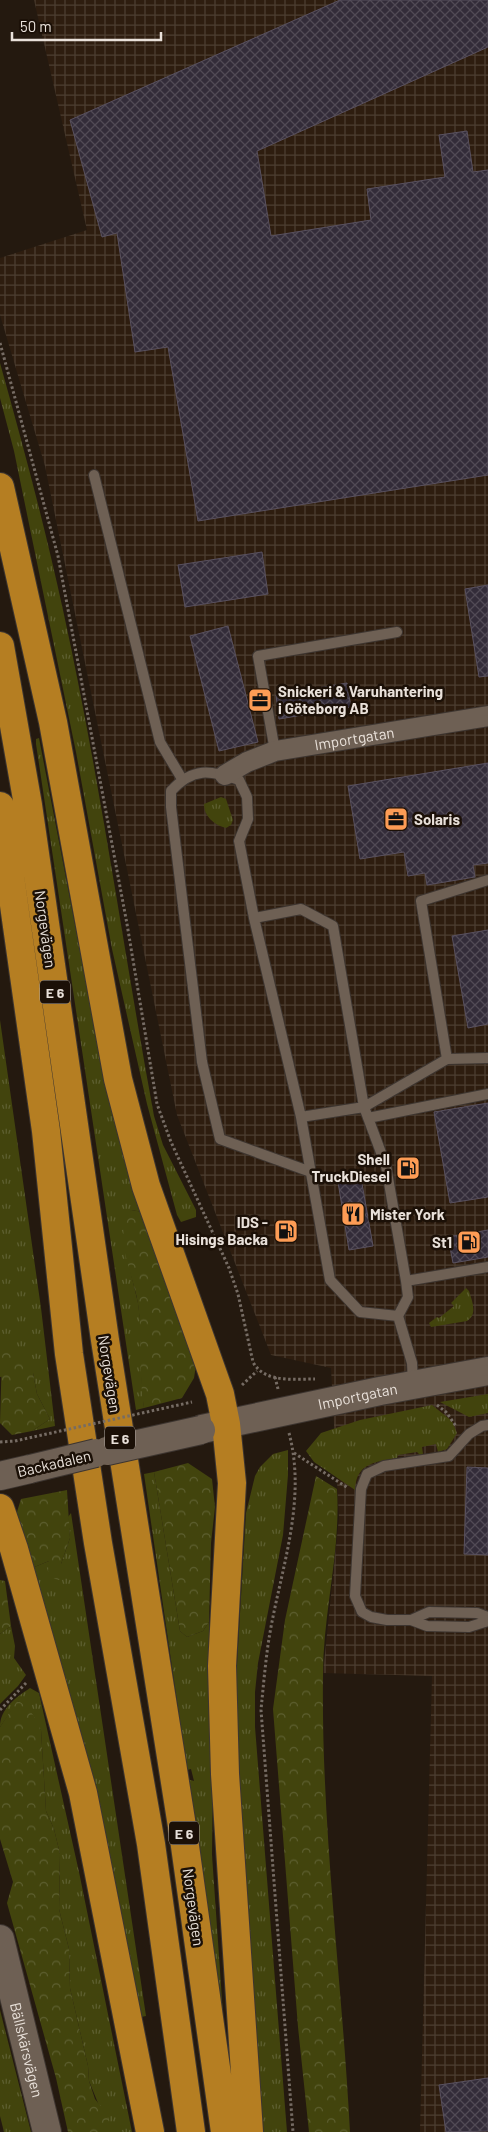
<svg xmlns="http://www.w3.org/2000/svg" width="488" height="2132" viewBox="0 0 488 2132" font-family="Barlow,sans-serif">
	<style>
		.industrial { fill: url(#industrial-grid) }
		.grass { fill: url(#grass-tufts) }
		.forest { fill: url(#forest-crowns) }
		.building { fill: url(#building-cross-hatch); stroke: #59515f }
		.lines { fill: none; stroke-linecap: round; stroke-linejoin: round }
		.lane-casing { stroke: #3d3530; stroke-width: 12 }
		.street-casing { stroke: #3d3530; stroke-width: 22 }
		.secondary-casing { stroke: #3d3530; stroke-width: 30 }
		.highway-casing { stroke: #3d3530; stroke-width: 30 }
		.path { stroke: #766c64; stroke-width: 3; stroke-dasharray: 2.5 2.5; stroke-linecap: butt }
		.lane { stroke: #6e6054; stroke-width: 10 }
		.street { stroke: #6e6054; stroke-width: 20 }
		.secondary { stroke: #6e6054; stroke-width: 28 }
		.highway { stroke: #b57e22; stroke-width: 28 }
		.secondary-bridge-casing { stroke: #3d3530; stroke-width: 30; stroke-linecap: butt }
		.path-bridge { stroke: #766c64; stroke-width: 3; stroke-dasharray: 2.5 2.5; stroke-linecap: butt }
		.secondary-bridge { stroke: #6e6054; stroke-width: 28 }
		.labels { text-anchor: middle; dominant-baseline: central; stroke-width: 5; stroke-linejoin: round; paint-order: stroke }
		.shield { fill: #1b1007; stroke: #aba29b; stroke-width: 1 }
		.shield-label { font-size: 14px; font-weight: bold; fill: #e9e1da }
		.poi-label { font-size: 15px; font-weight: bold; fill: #e9e1da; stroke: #1b1007; text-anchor: start }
		.street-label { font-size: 15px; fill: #e9e1da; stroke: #1b1007 }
	</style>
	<defs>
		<pattern id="industrial-grid" width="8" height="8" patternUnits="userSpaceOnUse" patternTransform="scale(1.25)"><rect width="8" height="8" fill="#2e1d0f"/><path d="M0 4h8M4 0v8" fill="none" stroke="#4c3e31"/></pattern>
		<pattern id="grass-tufts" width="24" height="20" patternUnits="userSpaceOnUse" patternTransform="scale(1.25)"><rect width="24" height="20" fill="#42440d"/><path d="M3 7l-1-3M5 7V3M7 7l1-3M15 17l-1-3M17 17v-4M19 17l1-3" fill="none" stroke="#5d5f30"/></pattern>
		<pattern id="forest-crowns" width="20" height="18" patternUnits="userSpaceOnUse" patternTransform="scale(1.25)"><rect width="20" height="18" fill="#42440d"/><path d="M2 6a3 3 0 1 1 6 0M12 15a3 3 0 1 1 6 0" fill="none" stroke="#5d5f30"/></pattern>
		<pattern id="building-cross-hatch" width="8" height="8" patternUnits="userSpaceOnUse" patternTransform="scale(1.25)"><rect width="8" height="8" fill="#332c39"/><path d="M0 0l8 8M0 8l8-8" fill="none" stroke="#514a55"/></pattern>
	</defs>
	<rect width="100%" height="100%" fill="#24190f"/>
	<path class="industrial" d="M 34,0 L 488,0 L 488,2132 L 420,2132 L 432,1676 L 323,1673 L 339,1518 L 331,1368 L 271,1355 L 177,1115 L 45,466 L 0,315 L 0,258 L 87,230 Z"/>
	<path class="grass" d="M 0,363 C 23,445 45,527 63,610 C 100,778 123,948 154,1116 L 163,1145 L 196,1210 L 196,1217 L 181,1222 L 177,1215 L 147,1104 L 112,949 L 76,752 L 14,451 L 0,398 Z
		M 39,738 L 107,1091 L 143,1212 L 131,1210 L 125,1249 L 138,1303 L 142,1335 L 141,1373 L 144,1408 L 136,1410 L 36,744 L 36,739 Z
		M 221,797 L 226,799 L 233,820 L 231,825 L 226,828 C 214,825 204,816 204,804 Z
		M 0,1020 L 41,1308 L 55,1426 L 32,1431 L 50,1419 L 37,1394 L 33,1373 L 0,1377 Z
		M 466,1288 L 469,1291 C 472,1301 478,1314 467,1321 L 431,1327 L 429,1323 L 437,1317 L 439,1318 L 454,1306 L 451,1303 Z
		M 488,1394 L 488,1413 L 469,1417 L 440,1402 Z
		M 432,1405 L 452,1421 L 457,1433 L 447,1449 L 438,1452 L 436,1444 L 422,1447 L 423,1454 L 420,1455 L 417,1452 L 398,1455 L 397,1458 C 375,1462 356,1463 355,1490 L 314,1462 L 306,1451 L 321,1433 L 360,1420 Z
		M 288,1450 L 288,1475 L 283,1535 L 258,1663 L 255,1692 L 255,1727 L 287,2132 L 263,2132 L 261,2094 L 251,2025 L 235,1698 L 246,1513 L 255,1476 L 260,1467 L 273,1454 Z
		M 154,1472 L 180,1631 L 187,1637 L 203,1631 L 209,1622 L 213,1768 L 212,1855 L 223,2014 L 187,1779 L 194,1781 L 191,1769 L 187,1770 L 144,1474 Z
		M 71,1513 L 146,2016 L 141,2017 L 117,1890 L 32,1568 L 49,1561 L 50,1567 L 61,1564 L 70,1538 L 68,1517 Z
		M 11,1626 L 15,1646 L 14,1658 L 26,1675 L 18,1686 L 0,1704 L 0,1634 Z
		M 30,1688 L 39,1693 L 79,1872 L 132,2132 L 105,2132 L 98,2103 L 89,2081 L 88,2066 L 70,1988 L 69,1949 L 59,1909 L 60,1854 L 54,1829 L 46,1811 L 41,1730 L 18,1701 L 0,1727 C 0,1709 15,1698 30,1688 Z
		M 0,2010 L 31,2132 L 4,2132 L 0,2116 Z"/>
	<path class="forest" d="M 131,1210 L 143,1212 L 196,1365 L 194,1378 L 182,1398 L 144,1408 C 138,1373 143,1338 138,1304 C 134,1276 112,1236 131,1210 Z
		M 13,1348 L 33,1373 L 37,1394 L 50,1419 L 32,1431 L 12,1435 L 0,1423 L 2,1354 Z
		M 188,1463 L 212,1479 L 215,1507 L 211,1543 L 209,1622 L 203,1631 L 187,1637 L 180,1631 L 154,1472 Z
		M 316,1476 L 337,1489 C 341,1551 323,1612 323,1674 C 321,1827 342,1980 350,2132 L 309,2132 L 298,2027 L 273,1709 L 285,1620 Z
		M 67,1490 L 70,1538 L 61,1564 L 65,1575 L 59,1580 L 52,1578 L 48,1571 L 49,1561 L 32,1568 L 16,1515 L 21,1499 Z
		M 0,1580 L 5,1581 L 11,1626 L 0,1634 Z
		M 17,1701 C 29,1704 36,1720 41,1730 L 46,1811 L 54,1829 L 60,1854 L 59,1909 L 69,1949 L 70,1988 L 88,2066 L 89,2081 L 95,2099 L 107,2114 L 111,2132 L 68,2132 L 56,2078 L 7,1903 L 13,1882 L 0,1839 L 0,1727 Z"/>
	<path class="building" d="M 340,0 L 488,0 L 488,47 L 257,151 L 271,236 L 371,220 L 367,189 L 445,177 L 439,135 L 467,131 L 473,172 L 488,170 L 488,475 L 198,521 L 168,347 L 135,352 L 117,233 L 102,237 L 70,120 Z
		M 262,552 L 268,594 L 185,607 L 178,565 Z
		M 488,585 L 488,676 L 479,677 L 465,589 Z
		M 228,626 L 258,742 L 219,751 L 190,636 Z
		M 347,683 L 351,707 L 279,719 L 276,695 Z
		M 488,763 L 488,863 L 473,865 L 475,877 L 427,885 L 425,873 L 408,876 L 404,852 L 360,859 L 348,786 Z
		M 488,930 L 488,1024 L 468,1028 L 452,936 Z
		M 488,1103 L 488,1197 L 450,1203 L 434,1112 Z
		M 361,1178 L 373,1246 L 349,1250 L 338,1182 Z
		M 488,1230 L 488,1257 L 453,1263 L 448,1237 Z
		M 467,1467 L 488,1468 L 488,1555 L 464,1554 Z
		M 488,2078 L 488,2131 L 446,2132 L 439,2085 Z"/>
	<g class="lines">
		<g class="lane-casing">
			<path id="lane" d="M 94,475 L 160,742 L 182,779
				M 275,751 L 258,656 L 397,632
				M 488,880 L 421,901 L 447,1059 L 488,1058
				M 254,918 L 301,1117
				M 368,1118 L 488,1094
				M 311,1172 L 220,1139 L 202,1062 L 171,807 L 171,791 C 193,767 210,770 239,780 L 247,797 L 248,819 L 239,841 L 254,918 L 301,909 L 333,926 L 364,1107 L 447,1059
				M 406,1281 L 488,1267
				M 398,1316 L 360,1312 L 330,1280 L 301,1117 L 364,1107 L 386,1166 L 406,1281 L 408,1297 L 398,1316 L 412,1363 L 413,1383
				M 488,1425 L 482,1426 L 469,1434 L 449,1456 L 384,1466 L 367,1474 L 361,1489 L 355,1596 L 362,1612 L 371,1617 L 387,1620 L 411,1620 L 427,1626 L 469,1627 L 488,1621
				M 411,1620 L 429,1612 L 477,1613 L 488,1617"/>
		</g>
		<g class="street-casing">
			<g id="street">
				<path id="s1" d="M 225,775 L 247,762 L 275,751 L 488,716"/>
			</g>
		</g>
		<g class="secondary-casing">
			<g id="secondary">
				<path id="s2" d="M 202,1429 L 380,1391 L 488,1371"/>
				<path d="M 0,1476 L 30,1469"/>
				<path id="s3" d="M 0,1939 L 47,2132"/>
			</g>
		</g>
		<g class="highway-casing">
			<path id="highway" d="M 0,487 L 53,722 L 118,1079 L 146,1186 L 220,1394 L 226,1424 L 232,1483 L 222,1666 L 225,1774 L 249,2132
				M 0,646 L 28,805 L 105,1340 L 184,1839 L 225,2132
				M 0,806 L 46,1131 L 69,1354 L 98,1543 L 151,1844 L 191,2132
				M 0,1508 L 14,1549 L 83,1793 L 150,2132"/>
		</g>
		<path class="path" d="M 0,343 L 58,556 L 127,924 L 157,1104 L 171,1142 L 229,1268 L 238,1294 L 253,1362 C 264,1383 293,1379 315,1379
			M 275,1377 L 278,1389
			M 242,1385 L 257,1371
			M 437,1405 L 446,1412 L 456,1426
			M 289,1433 C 308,1504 278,1576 268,1645 C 265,1667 263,1689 261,1710 L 293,2132
			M 0,1442 L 15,1441
			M 294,1453 L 348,1488
			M 0,1710 L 27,1682"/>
		<use href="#lane" class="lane"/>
		<use href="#street" class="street"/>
		<use href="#secondary" class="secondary"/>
		<use href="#highway" class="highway"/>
		<g class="secondary-bridge-casing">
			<path id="secondary-bridge" d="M 107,1451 L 201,1430
				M 30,1469 L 96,1453"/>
		</g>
		<path class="path-bridge" d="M 15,1441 L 192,1402"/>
		<use href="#secondary-bridge" class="secondary-bridge"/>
	</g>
	<defs>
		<g id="office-square" transform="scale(1.25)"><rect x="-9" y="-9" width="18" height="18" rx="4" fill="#fd9c55" stroke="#1b1007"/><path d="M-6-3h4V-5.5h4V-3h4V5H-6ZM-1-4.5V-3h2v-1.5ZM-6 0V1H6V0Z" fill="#111"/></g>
		<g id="fuel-square" transform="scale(1.25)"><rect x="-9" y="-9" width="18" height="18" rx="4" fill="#fd9c55" stroke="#1b1007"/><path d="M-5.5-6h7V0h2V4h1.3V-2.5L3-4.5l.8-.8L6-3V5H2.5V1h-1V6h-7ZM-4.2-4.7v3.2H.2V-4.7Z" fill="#111"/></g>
		<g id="restaurant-square" transform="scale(1.25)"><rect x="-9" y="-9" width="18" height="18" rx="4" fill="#fd9c55" stroke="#1b1007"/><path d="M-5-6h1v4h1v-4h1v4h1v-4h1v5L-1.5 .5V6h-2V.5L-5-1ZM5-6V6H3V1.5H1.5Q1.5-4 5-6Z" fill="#111"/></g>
	</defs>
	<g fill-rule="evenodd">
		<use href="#office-square" x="260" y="700"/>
		<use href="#office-square" x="396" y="819"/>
		<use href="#fuel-square" x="408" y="1168"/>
		<use href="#restaurant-square" x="353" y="1214"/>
		<use href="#fuel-square" x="286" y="1231"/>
		<use href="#fuel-square" x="469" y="1242"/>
	</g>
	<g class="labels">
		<g class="shield">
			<rect x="40" y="980.5" width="30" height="23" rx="4"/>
			<rect x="105" y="1426.5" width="30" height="23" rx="4"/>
			<rect x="169" y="1821.5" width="30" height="23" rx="4"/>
		</g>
		<g class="shield-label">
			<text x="55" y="992">E 6</text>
			<text x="120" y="1438">E 6</text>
			<text x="184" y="1833">E 6</text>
		</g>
		<g class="poi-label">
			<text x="278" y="691">Snickeri &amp; Varuhantering<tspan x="278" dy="17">i Göteborg AB</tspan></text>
			<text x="414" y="819">Solaris</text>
			<text x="390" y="1159" text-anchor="end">Shell<tspan x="390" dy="17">TruckDiesel</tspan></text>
			<text x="370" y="1214">Mister York</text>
			<text x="268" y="1222" text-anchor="end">IDS -<tspan x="268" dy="17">Hisings Backa</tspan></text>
			<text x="452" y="1242" text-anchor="end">St1</text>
		</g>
		<g class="street-label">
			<text stroke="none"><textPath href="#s1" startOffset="136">Importgatan</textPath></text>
			<text transform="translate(46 929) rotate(82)">Norgevägen</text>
			<text transform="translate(110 1374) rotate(81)">Norgevägen</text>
			<text stroke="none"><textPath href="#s2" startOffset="159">Importgatan</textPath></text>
			<text transform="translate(54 1463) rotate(-13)">Backadalen</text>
			<text transform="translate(194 1907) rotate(82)">Norgevägen</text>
			<text stroke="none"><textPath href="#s3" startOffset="114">Bällskärsvägen</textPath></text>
		</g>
	</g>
	<path d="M12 32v8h149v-8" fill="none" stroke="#e9e1da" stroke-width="2.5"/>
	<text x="20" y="32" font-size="15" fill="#e9e1da" stroke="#1b1007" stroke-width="4" paint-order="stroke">50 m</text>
</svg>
